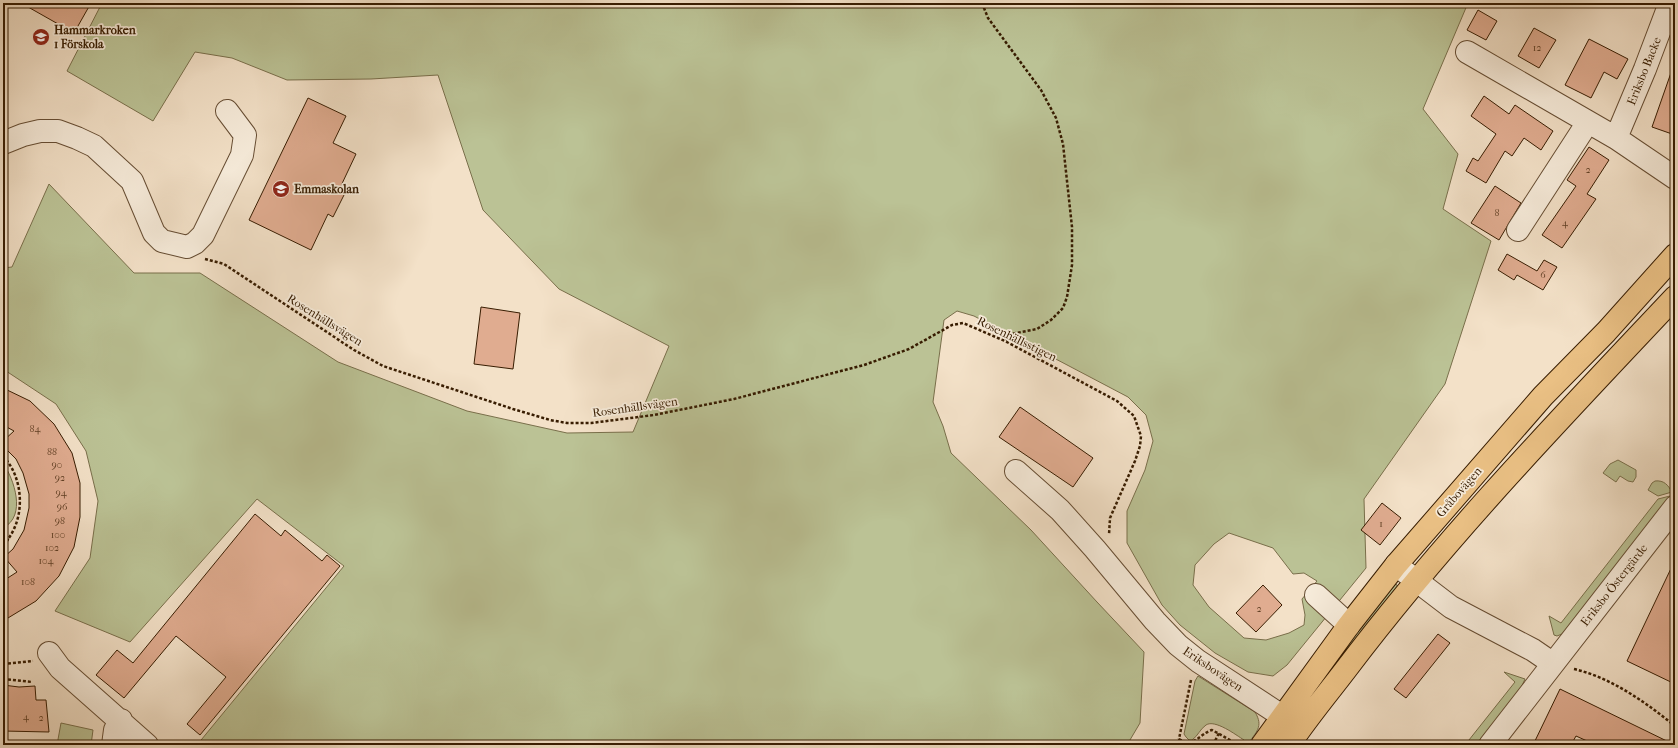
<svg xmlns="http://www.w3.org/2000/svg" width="1678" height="748" viewBox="0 0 1678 748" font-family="'IM FELL French Canon',serif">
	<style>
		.green { fill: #bbc295; stroke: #796f4b; fill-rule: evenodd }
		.building { fill: #e0ac90; stroke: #371c01 }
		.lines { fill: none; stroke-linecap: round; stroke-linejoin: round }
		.minor-casing { stroke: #664d33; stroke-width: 24 }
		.major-casing { stroke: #371c01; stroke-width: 24 }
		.path { stroke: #371c01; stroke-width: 2.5; stroke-dasharray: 3 2; stroke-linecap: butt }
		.minor { stroke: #f7ecdb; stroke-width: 22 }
		.major { stroke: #eac084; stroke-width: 22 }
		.labels { text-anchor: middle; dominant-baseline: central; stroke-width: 3.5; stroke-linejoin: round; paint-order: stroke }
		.number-label { font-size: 10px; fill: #614025 }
		.poi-label { font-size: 12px; font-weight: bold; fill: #371c01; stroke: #f7ecdb; text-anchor: start }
		.street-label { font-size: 12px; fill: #371c01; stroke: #f7ecdb }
	</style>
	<rect width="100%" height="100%" fill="#f3e1c8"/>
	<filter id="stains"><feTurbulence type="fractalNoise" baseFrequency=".005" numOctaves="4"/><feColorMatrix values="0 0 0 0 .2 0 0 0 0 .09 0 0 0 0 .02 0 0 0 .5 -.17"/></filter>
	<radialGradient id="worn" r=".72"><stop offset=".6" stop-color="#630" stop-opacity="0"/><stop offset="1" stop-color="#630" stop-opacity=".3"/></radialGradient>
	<path class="green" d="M 102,3 L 1468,3 L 1423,109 L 1458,154 L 1443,209 L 1491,241 L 1445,384 L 1364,499 L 1366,568 L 1287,665 L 1273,676 L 1248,672 L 1215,653 L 1180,625 L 1162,605 L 1127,543 L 1127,511 L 1145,470 L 1153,441 L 1146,415 L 1128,397 L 974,316 L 957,311 L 944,320 L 933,402 L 943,426 L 951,453 L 1031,530 L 1097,602 L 1144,652 L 1140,723 L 1127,745 L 197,745 L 344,566 L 257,499 L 130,642 L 55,611 L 90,558 L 98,501 L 86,451 L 56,404 L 3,369 L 3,268 L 12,267 L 49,184 L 134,273 L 200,273 L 338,362 L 467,411 L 567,433 L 633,432 L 669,346 L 559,289 L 483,210 L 438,75 L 371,79 L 287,80 L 232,58 L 195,52 L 153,121 L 67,71 ZM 1229,533 L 1273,548 L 1293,574 L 1304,573 L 1317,581 L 1302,599 L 1305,615 L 1304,625 L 1289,633 L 1266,640 L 1244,638 L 1209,607 L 1193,585 L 1195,565 L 1214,544 Z
		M 1618,460 L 1636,470 L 1636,477 L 1633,482 L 1628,481 L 1620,476 L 1616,482 L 1603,473 L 1610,464 Z
		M 3,463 C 14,479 27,516 3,528 Z
		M 1655,481 C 1664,480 1668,485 1672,492 L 1658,496 L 1648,490 L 1652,483 Z
		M 1670,496 L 1671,498 L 1562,634 L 1557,636 L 1554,635 L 1549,616 L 1561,623 L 1658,499 Z
		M 1396,584 L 1398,587 L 1308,705 L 1308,701 L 1353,631 Z
		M 1504,672 L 1525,679 L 1521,688 L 1476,745 L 1465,745 L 1515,682 Z
		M 1198,676 L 1255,712 C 1264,727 1256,732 1247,745 L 1241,745 L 1244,740 C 1236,735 1215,719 1206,725 C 1200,729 1198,736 1192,740 L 1189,740 L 1186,737 L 1184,734 L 1195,681 Z
		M 61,723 L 93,730 L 91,745 L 57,745 Z"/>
	<path class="building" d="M 21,3 L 91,3 L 74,33 Z
		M 1478,10 L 1497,21 L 1486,40 L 1467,30 Z
		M 1534,28 L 1556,40 L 1539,68 L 1518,56 Z
		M 1589,39 L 1628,59 L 1617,79 L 1604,72 L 1591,98 L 1565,85 Z
		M 1673,67 L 1675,67 L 1675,135 L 1652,127 Z
		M 1484,96 L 1509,114 L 1515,105 L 1553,131 L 1541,150 L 1524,138 L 1512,156 L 1505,151 L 1486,183 L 1466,171 L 1473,158 L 1478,161 L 1496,134 L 1471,116 Z
		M 308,98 L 346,116 L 333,143 L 356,154 L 339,190 L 345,193 L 333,217 L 328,214 L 311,250 L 249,220 Z
		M 1589,147 L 1609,160 L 1587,194 L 1596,199 L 1562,248 L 1542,235 L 1576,186 L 1567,180 Z
		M 1495,186 L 1521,203 L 1499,240 L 1471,223 Z
		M 1507,254 L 1537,271 L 1544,260 L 1557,267 L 1543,290 L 1517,275 L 1514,280 L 1498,270 Z
		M 481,307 L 520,313 L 513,369 L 474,364 Z
		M 3,388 L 30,401 L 54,424 L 72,453 L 80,483 L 80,517 L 74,547 L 59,576 L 36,601 L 3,621 L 3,581 L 17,572 L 4,557 L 13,549 L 24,530 L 29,508 L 29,494 L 23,473 L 16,459 L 3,446 L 3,441 L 14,431 L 3,425 Z
		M 1020,407 L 1093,458 L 1073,487 L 999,437 Z
		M 1382,503 L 1401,518 L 1380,545 L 1361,530 Z
		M 255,514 L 281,536 L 285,530 L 322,561 L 327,555 L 340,566 L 200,735 L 187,724 L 226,677 L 176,636 L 124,698 L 96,675 L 117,650 L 133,663 Z
		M 1675,560 L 1675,684 L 1627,661 Z
		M 1263,585 L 1282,605 L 1256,632 L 1236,613 Z
		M 1438,634 L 1450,643 L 1406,698 L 1394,689 Z
		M 3,685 L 19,687 L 35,686 L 36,700 L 46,700 L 49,732 L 3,731 Z
		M 1560,689 L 1675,745 L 1596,745 L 1576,736 L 1571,745 L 1533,745 Z"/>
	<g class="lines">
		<g class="minor-casing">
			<path id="minor" d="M 1467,52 L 1616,138 L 1675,178
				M 1616,138 L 1645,69 L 1670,3
				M 3,143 L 23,135 L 40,131 L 58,131 L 77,138 L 94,146 L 132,181 L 154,233 L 162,241 L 187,247 L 195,243 L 203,235 L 242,155 L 245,135 L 227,111
				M 1518,230 L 1588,122
				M 1016,471 L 1060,510 L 1095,549 L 1155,621 L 1178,645 L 1198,661 L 1282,716 L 1285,731 L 1287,735
				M 1396,565 L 1451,607 L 1533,650 L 1552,663
				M 1316,595 L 1349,625
				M 49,653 L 60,668 L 147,745
				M 113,745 L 115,730 L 121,720
				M 1490,745 L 1675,507"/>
		</g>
		<g class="major-casing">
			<path id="major" d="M 1262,745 L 1349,625 L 1396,565 L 1543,396 L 1606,332 L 1675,255
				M 1289,745 C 1307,718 1328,693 1347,668 C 1447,536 1562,417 1675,297"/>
		</g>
		<path class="path" d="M 982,3 L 988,18 L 1041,90 L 1056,118 L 1063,144 L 1072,227 L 1072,265 L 1067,297 L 1063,308 L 1051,320 L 1037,329 L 1011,334 L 1005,341
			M 205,259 L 224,264 L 354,350 L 383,366 L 513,409 L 550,420 L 567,423 L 591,423 L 654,415 L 734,399 L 864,365 L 909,349 L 952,325 L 963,323 L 1005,341 L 1117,401 L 1134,416 L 1141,436 L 1140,446 L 1135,461 L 1110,518 L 1109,535
			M 3,456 C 25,479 26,522 3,545
			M 3,538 L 9,540
			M 3,664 L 33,661
			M 1574,669 C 1612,678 1645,702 1675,726
			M 3,679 L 32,682
			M 1191,680 L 1179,739 C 1195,748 1199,734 1212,730 L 1239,745
			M 1213,745 L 1219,733"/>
		<use href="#minor" class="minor"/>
		<use href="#major" class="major"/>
	</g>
	<defs>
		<g id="school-disc" transform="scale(0.9)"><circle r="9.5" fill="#8f2418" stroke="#f7ecdb"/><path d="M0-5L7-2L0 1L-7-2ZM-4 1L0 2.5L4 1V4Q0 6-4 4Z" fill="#fff"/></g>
	</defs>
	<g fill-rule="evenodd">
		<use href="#school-disc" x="41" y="37"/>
		<use href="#school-disc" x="281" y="189"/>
	</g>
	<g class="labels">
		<g class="number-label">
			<text x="1537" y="48">12</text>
			<text x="1588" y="170">2</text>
			<text x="1497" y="213">8</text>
			<text x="1565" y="223">4</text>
			<text x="1543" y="275">6</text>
			<text x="35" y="429">84</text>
			<text x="52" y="452">88</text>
			<text x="57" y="465">90</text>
			<text x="60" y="478">92</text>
			<text x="61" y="493">94</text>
			<text x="62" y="507">96</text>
			<text x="60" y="521">98</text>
			<text x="1381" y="524">1</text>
			<text x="58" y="535">100</text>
			<text x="52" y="548">102</text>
			<text x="46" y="561">104</text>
			<text x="28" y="582">108</text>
			<text x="1259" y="609">2</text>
			<text x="26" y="717">4</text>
			<text x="41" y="718">2</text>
		</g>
		<g class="poi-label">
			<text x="54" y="30">Hammarkroken<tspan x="54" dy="14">1 Förskola</tspan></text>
			<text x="294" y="189">Emmaskolan</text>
		</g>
		<g class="street-label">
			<text transform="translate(1644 71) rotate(-68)">Eriksbo Backe</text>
			<text transform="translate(325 320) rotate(32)">Rosenhällsvägen</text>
			<text transform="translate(1017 339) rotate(26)">Rosenhällsstigen</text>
			<text transform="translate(635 407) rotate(-8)">Rosenhällsvägen</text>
			<text transform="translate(1459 492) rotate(-49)">Gråbovägen</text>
			<text transform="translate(1614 585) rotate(-52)">Eriksbo Östergärde</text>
			<text transform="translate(1213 669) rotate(34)">Eriksbovägen</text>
		</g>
	</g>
	<rect width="1678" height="748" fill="none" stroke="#f3e1c8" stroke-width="16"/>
	<rect x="4" y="4" width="1670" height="740" fill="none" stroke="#371c01" stroke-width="2"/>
	<rect x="8" y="8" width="1662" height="732" fill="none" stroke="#371c01"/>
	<rect width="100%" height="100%" filter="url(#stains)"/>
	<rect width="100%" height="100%" fill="url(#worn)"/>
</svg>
